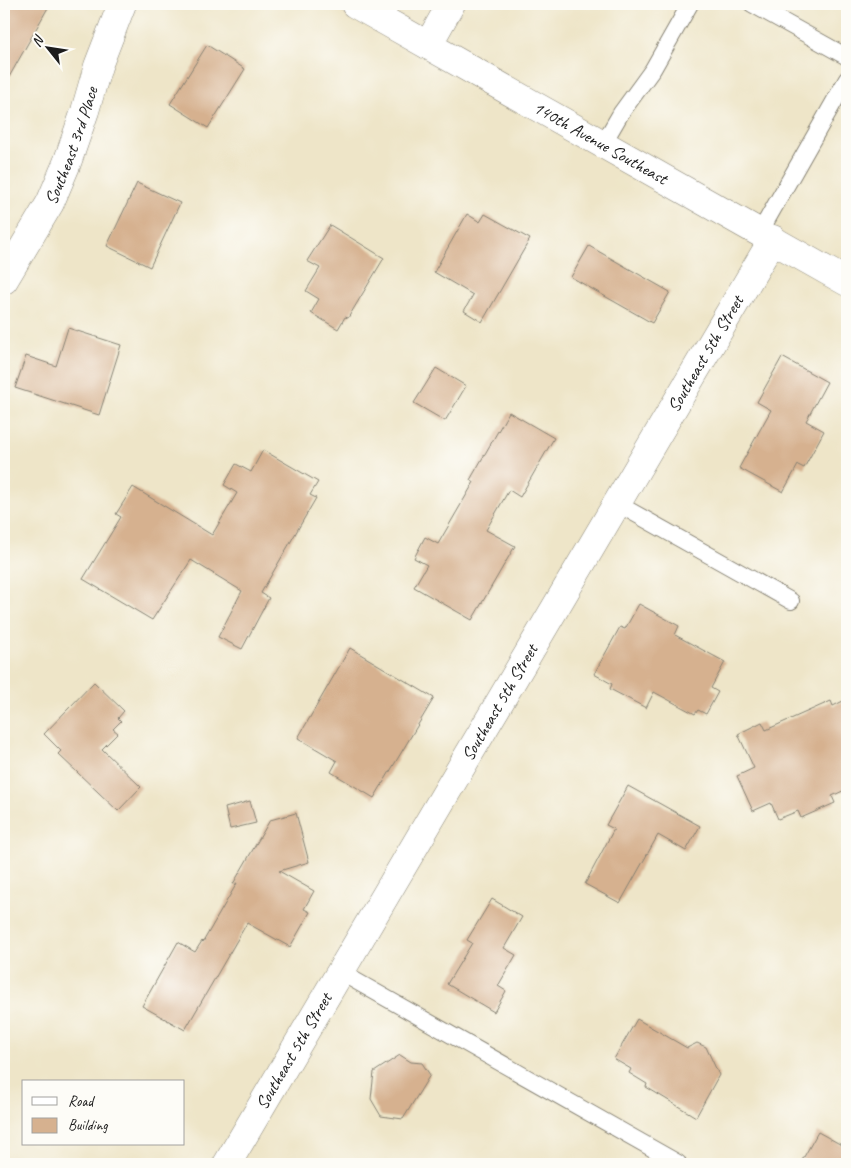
<svg xmlns="http://www.w3.org/2000/svg" width="851" height="1168" viewBox="0 0 851 1168" font-family="Caveat,sans-serif">
	<style>
		.building { fill: #d6b18f }
		.lines { fill: none; stroke-linecap: round; stroke-linejoin: round }
		.lane-casing { stroke: #858072; stroke-width: 18 }
		.street-casing { stroke: #858072; stroke-width: 29 }
		.secondary-casing { stroke: #858072; stroke-width: 29 }
		.lane { stroke: #fff; stroke-width: 16 }
		.street { stroke: #fff; stroke-width: 28 }
		.secondary { stroke: #fff; stroke-width: 28 }
		.labels { text-anchor: middle; dominant-baseline: central; stroke-width: 4; stroke-linejoin: round; paint-order: stroke }
		.street-label { font-size: 18px; fill: #1c1c1c; stroke: #fdfcf7 }
	</style>
	<rect width="100%" height="100%" fill="#fdfcf7"/>
	<filter id="ink" filterUnits="userSpaceOnUse"><feTurbulence type="fractalNoise" baseFrequency=".02" numOctaves="2"/><feDisplacementMap in="SourceGraphic" scale="10" xChannelSelector="R" yChannelSelector="G"/><feConvolveMatrix kernelMatrix="1 2 1 2 8 2 1 2 1" color-interpolation-filters="sRGB"/></filter>
	<filter id="wash" filterUnits="userSpaceOnUse"><feTurbulence type="fractalNoise" baseFrequency=".0096" numOctaves="4" result="noise"/><feDisplacementMap in="SourceGraphic" scale="20" xChannelSelector="R" yChannelSelector="G"/><feGaussianBlur stdDeviation="1.12" result="paint"/><feColorMatrix in="noise" values="0 0 0 0 0 0 0 0 0 0 0 0 0 0 0 0 0 1.4 0 .05"/><feComposite in="paint" operator="in"/></filter>
	<g filter="url(#wash)">
		<rect width="100%" height="100%" fill="#eee5c8"/>
		<g id="blocks">
			<path class="building" d="M 4,4 L 50,4 L 4,86 Z
				M 207,45 L 245,69 L 208,128 L 170,104 Z
				M 137,183 L 180,203 L 150,267 L 107,246 Z
				M 467,214 L 480,222 L 485,214 L 530,239 L 482,322 L 464,311 L 473,295 L 434,272 Z
				M 330,225 L 384,258 L 348,318 L 345,317 L 338,329 L 311,313 L 319,299 L 306,291 L 320,268 L 307,261 Z
				M 589,246 L 670,292 L 652,323 L 571,277 Z
				M 68,328 L 121,345 L 99,415 L 15,388 L 26,356 L 56,366 Z
				M 782,357 L 827,382 L 806,421 L 824,431 L 804,468 L 798,465 L 783,492 L 739,468 L 771,410 L 757,402 Z
				M 436,368 L 466,386 L 445,421 L 414,403 Z
				M 509,412 L 554,438 L 520,497 L 509,490 L 486,530 L 515,546 L 472,620 L 414,587 L 427,565 L 414,558 L 425,537 L 438,544 L 474,482 L 470,480 Z
				M 263,450 L 318,482 L 310,495 L 316,498 L 261,593 L 269,598 L 242,649 L 218,637 L 242,591 L 191,560 L 152,620 L 83,579 L 121,517 L 116,514 L 133,487 L 212,535 L 237,493 L 224,485 L 236,464 L 251,472 Z
				M 639,604 L 679,626 L 675,635 L 725,662 L 711,688 L 718,692 L 706,714 L 698,710 L 695,714 L 654,692 L 646,708 L 610,689 L 612,684 L 594,674 L 620,627 L 625,629 Z
				M 350,648 L 434,698 L 374,798 L 331,772 L 337,761 L 298,738 Z
				M 94,682 L 124,711 L 118,718 L 121,721 L 113,729 L 118,733 L 102,749 L 141,787 L 118,811 L 58,754 L 61,751 L 44,734 Z
				M 847,699 L 847,789 L 832,796 L 835,803 L 801,818 L 798,811 L 778,819 L 771,803 L 753,811 L 737,776 L 754,768 L 738,734 L 762,722 L 766,730 L 831,701 L 833,706 Z
				M 628,786 L 700,826 L 686,851 L 658,835 L 620,903 L 585,884 L 614,829 L 606,825 Z
				M 250,801 L 256,823 L 230,829 L 225,808 Z
				M 296,813 L 309,862 L 279,871 L 314,891 L 304,909 L 310,912 L 290,947 L 247,923 L 185,1030 L 142,1006 L 178,942 L 195,952 L 202,941 L 203,942 L 237,883 L 233,884 L 270,820 Z
				M 492,899 L 522,917 L 504,948 L 516,955 L 498,986 L 506,991 L 494,1012 L 447,984 L 472,943 L 467,940 Z
				M 637,1019 L 687,1048 L 697,1043 L 706,1047 L 719,1075 L 696,1117 L 646,1087 L 647,1084 L 629,1073 L 631,1069 L 614,1059 Z
				M 400,1055 L 411,1062 L 422,1063 L 430,1075 L 403,1119 L 381,1116 L 371,1099 L 374,1072 Z
				M 818,1132 L 847,1148 L 847,1164 L 800,1164 Z"/>
		</g>
	</g>
	<g filter="url(#ink)">
		<use href="#blocks" fill-opacity="0" stroke="#858072" stroke-width="1"/>
		<g class="lines">
			<g class="lane-casing">
				<path id="lane" d="M 752,4 L 847,57
					M 603,144 L 621,113 L 653,69 L 690,4
					M 760,232 L 847,79
					M 618,504 L 791,601
					M 340,972 L 678,1163"/>
			</g>
			<g class="street-casing">
				<g id="street">
					<path d="M 428,45 L 451,4"/>
					<path id="s1" d="M 4,280 L 50,203 L 67,163 L 85,111 L 98,66 L 122,4"/>
					<path id="s2" d="M 227,1164 L 773,239"/>
				</g>
			</g>
			<g class="secondary-casing">
				<g id="secondary">
					<path id="s3" d="M 355,4 L 847,282"/>
				</g>
			</g>
			<use href="#lane" class="lane"/>
			<use href="#street" class="street"/>
			<use href="#secondary" class="secondary"/>
		</g>
	</g>
	<g class="labels">
		<g class="street-label">
			<text stroke="none"><textPath href="#s3" startOffset="282">140th Avenue Southeast</textPath></text>
			<text stroke="none"><textPath href="#s1" startOffset="151">Southeast 3rd Place</textPath></text>
			<text stroke="none"><textPath href="#s2" startOffset="941">Southeast 5th Street</textPath></text>
			<text stroke="none"><textPath href="#s2" startOffset="536">Southeast 5th Street</textPath></text>
			<text stroke="none"><textPath href="#s2" startOffset="131">Southeast 5th Street</textPath></text>
		</g>
	</g>
	<rect width="851" height="1168" fill="none" stroke="#fdfcf7" stroke-width="20"/>
	<rect x="22" y="1080" width="162" height="65" fill="#fdfcf7" stroke="#a3a29f"/>
	<rect x="32" y="1097" width="25" height="8" fill="#ffffff" stroke="#a3a29f"/>
	<text x="68" y="1106" font-size="15" fill="#1c1c1c">Road</text>
	<rect x="32" y="1118" width="25" height="15" fill="#d6b18f" stroke="#a3a29f"/>
	<text x="68" y="1130" font-size="15" fill="#1c1c1c">Building</text>
	<g transform="translate(48 48) rotate(300)" stroke="#fdfcf7" stroke-width="4" paint-order="stroke">
	<path d="M0-4L9 19L0 12L-9 19Z" fill="#1c1c1c"/>
	<text y="-8" font-size="14" font-weight="bold" text-anchor="middle" fill="#1c1c1c">N</text>
	</g>
</svg>
